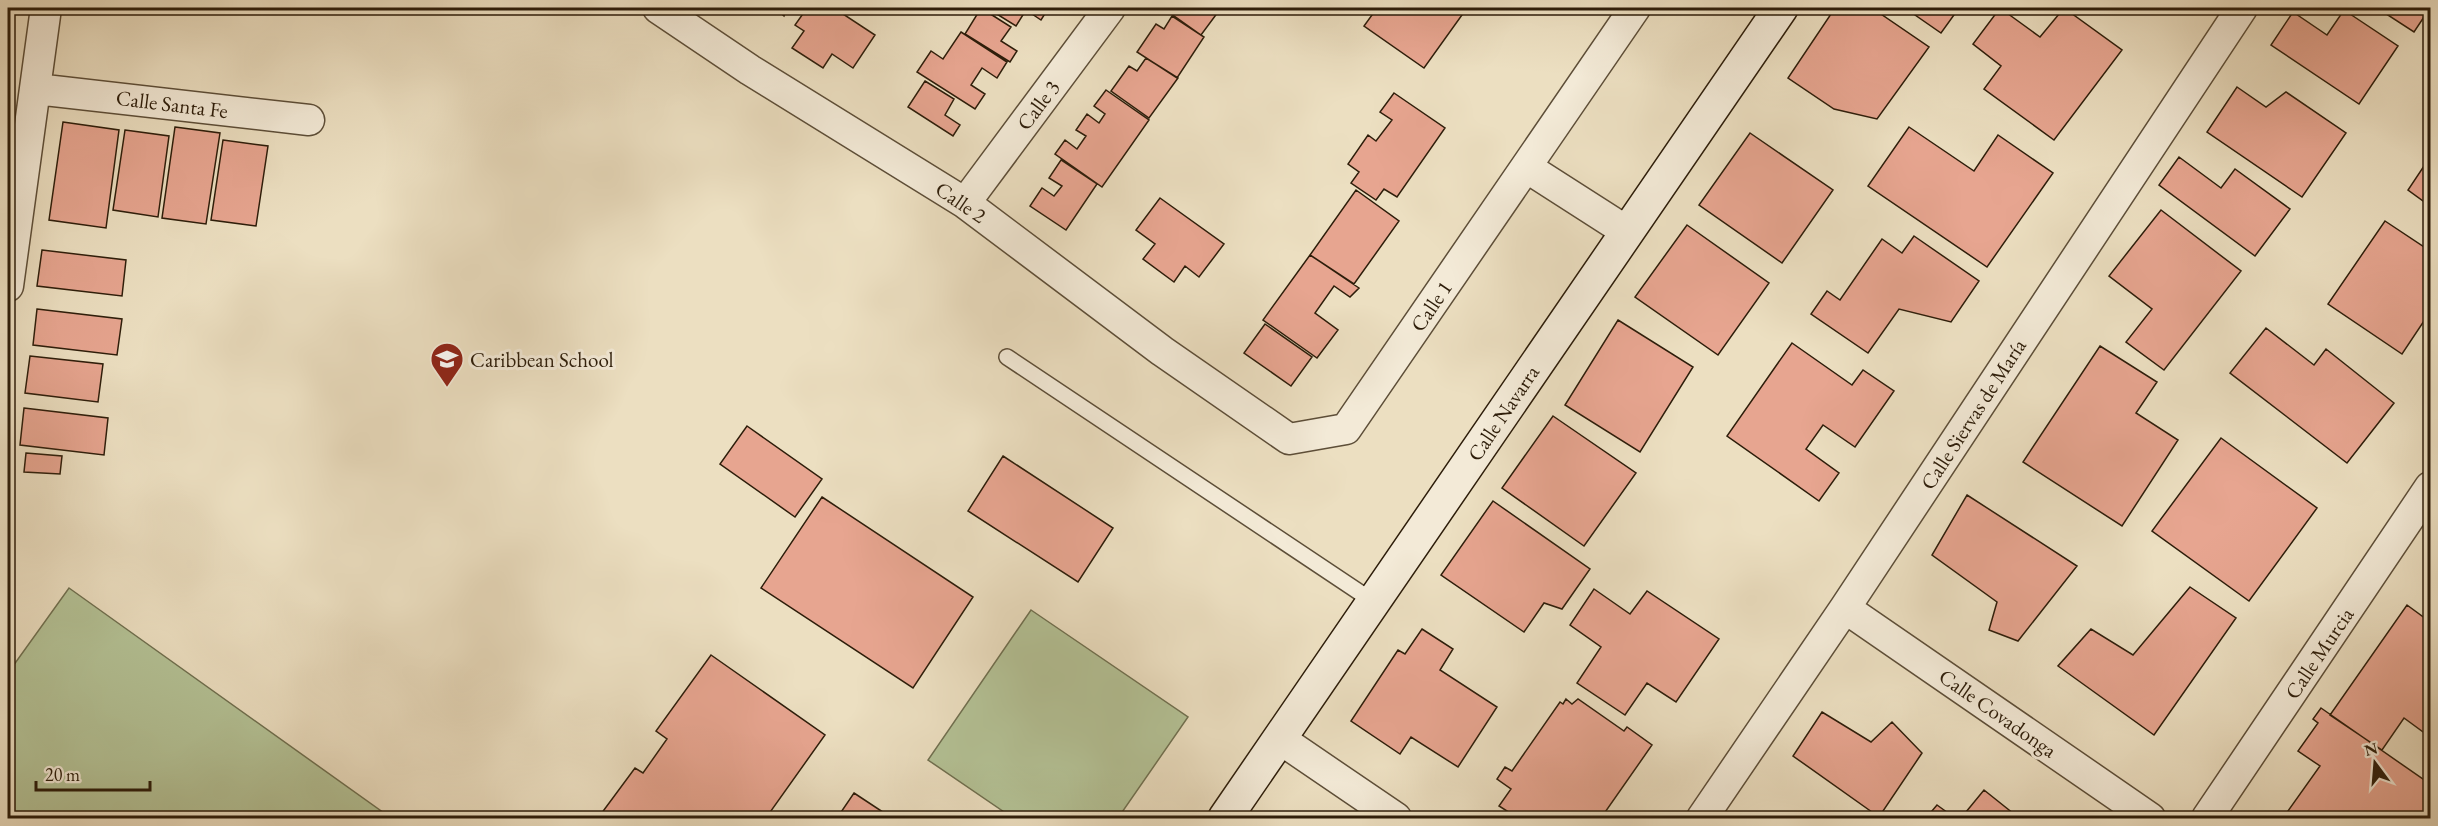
<svg xmlns="http://www.w3.org/2000/svg" width="2438" height="826" viewBox="0 0 2438 826" font-family="'EB Garamond',serif">
	<style>
		.green { fill: #b4c296; stroke: #707050; stroke-width: 1.5 }
		.building { fill: #e7a590; stroke: #2d1d0a; stroke-width: 1.5 }
		.lines { fill: none; stroke-linecap: round; stroke-linejoin: round }
		.lane-casing { stroke: #5d4e38; stroke-width: 18 }
		.street-casing { stroke: #5d4e38; stroke-width: 33 }
		.secondary-casing { stroke: #2d1d0a; stroke-width: 36 }
		.lane { stroke: #f3ead7; stroke-width: 15 }
		.street { stroke: #f3ead7; stroke-width: 30 }
		.secondary { stroke: #f3ead7; stroke-width: 33 }
		.labels { text-anchor: middle; dominant-baseline: central; stroke-width: 6; stroke-linejoin: round; paint-order: stroke }
		.street-label { font-size: 21px; fill: #2d1d0a; stroke: #f3ead7 }
		.poi-label { font-size: 21px; fill: #2d1d0a; stroke: #f3ead7; text-anchor: start }
	</style>
	<rect width="100%" height="100%" fill="#ecdfc1"/>
	<filter id="stains"><feTurbulence type="fractalNoise" baseFrequency=".00333" numOctaves="4"/><feColorMatrix values="0 0 0 0 .2 0 0 0 0 .09 0 0 0 0 .02 0 0 0 .5 -.17"/></filter>
	<radialGradient id="worn" r=".72"><stop offset=".6" stop-color="#630" stop-opacity="0"/><stop offset="1" stop-color="#630" stop-opacity=".3"/></radialGradient>
	<path class="green" d="M 69,588 L 391,818 L 8,818 L 8,673 Z
		M 1031,610 L 1188,717 L 1118,818 L 1013,818 L 928,760 Z"/>
	<path class="building" d="M 775,8 L 787,8 L 784,16 Z
		M 807,8 L 834,8 L 875,35 L 853,68 L 832,54 L 823,68 L 792,48 L 804,31 L 795,25 Z
		M 981,8 L 1011,27 L 1001,41 L 1017,51 L 1010,62 L 965,34 Z
		M 987,8 L 1045,8 L 1048,9 L 1041,20 L 1026,10 L 1016,26 Z
		M 1163,8 L 1221,8 L 1201,35 Z
		M 1377,8 L 1467,8 L 1424,68 L 1364,26 Z
		M 1835,8 L 1872,8 L 1929,47 L 1877,119 L 1834,109 L 1788,78 Z
		M 1905,8 L 1959,8 L 1941,33 Z
		M 2000,8 L 2040,37 L 2064,8 L 2122,50 L 2054,140 L 1984,89 L 2001,66 L 1973,44 Z
		M 2377,8 L 2430,8 L 2414,32 Z
		M 2344,10 L 2398,46 L 2359,104 L 2271,45 L 2293,12 L 2327,35 Z
		M 1172,16 L 1204,37 L 1177,78 L 1137,52 L 1156,24 L 1164,29 Z
		M 961,32 L 1007,62 L 997,78 L 982,68 L 971,85 L 985,94 L 975,109 L 917,72 L 931,51 L 943,59 Z
		M 1146,58 L 1178,78 L 1149,118 L 1111,91 L 1129,66 L 1137,71 Z
		M 925,81 L 954,99 L 945,115 L 960,125 L 953,136 L 908,107 Z
		M 2237,87 L 2266,107 L 2286,92 L 2346,133 L 2302,197 L 2207,132 Z
		M 1106,90 L 1149,120 L 1102,187 L 1055,154 L 1065,140 L 1077,149 L 1086,136 L 1076,130 L 1087,114 L 1099,123 L 1105,114 L 1094,106 Z
		M 1394,93 L 1445,128 L 1397,197 L 1384,189 L 1376,200 L 1351,183 L 1359,172 L 1348,164 L 1368,135 L 1376,141 L 1392,120 L 1380,112 Z
		M 63,122 L 119,130 L 106,228 L 49,220 Z
		M 175,127 L 220,133 L 206,224 L 162,218 Z
		M 1909,127 L 1974,171 L 1998,135 L 2053,173 L 1987,267 L 1868,186 Z
		M 125,130 L 169,136 L 158,217 L 113,210 Z
		M 1750,133 L 1833,190 L 1782,263 L 1699,205 Z
		M 223,140 L 268,146 L 256,226 L 211,220 Z
		M 2179,157 L 2221,188 L 2235,169 L 2290,209 L 2255,256 L 2159,185 Z
		M 2430,157 L 2430,206 L 2408,190 Z
		M 1061,160 L 1097,184 L 1066,230 L 1030,206 L 1042,188 L 1054,196 L 1062,186 L 1049,178 Z
		M 1356,190 L 1399,221 L 1354,284 L 1310,255 Z
		M 1160,198 L 1224,244 L 1199,277 L 1185,266 L 1174,282 L 1143,259 L 1155,244 L 1136,230 Z
		M 2161,210 L 2241,271 L 2164,370 L 2126,342 L 2152,309 L 2109,276 Z
		M 2385,221 L 2430,251 L 2430,312 L 2402,354 L 2328,304 Z
		M 1687,225 L 1769,283 L 1718,355 L 1635,297 Z
		M 1914,236 L 1979,281 L 1951,322 L 1899,309 L 1868,353 L 1811,314 L 1827,291 L 1840,300 L 1882,239 L 1902,253 Z
		M 42,250 L 126,260 L 122,296 L 37,286 Z
		M 1310,255 L 1359,288 L 1350,297 L 1334,286 L 1315,313 L 1338,330 L 1317,358 L 1263,320 Z
		M 37,309 L 122,319 L 117,355 L 33,345 Z
		M 1618,320 L 1693,367 L 1640,452 L 1565,405 Z
		M 1265,324 L 1312,357 L 1291,386 L 1244,353 Z
		M 2266,328 L 2314,365 L 2326,349 L 2394,403 L 2347,463 L 2230,373 Z
		M 1792,343 L 1852,385 L 1863,370 L 1894,391 L 1855,447 L 1823,425 L 1806,449 L 1839,473 L 1819,501 L 1727,436 Z
		M 2100,346 L 2157,382 L 2136,413 L 2178,440 L 2122,526 L 2023,462 Z
		M 30,356 L 103,364 L 98,402 L 25,393 Z
		M 24,408 L 108,418 L 104,455 L 20,445 Z
		M 1553,416 L 1636,473 L 1584,546 L 1502,488 Z
		M 747,426 L 822,479 L 795,517 L 720,464 Z
		M 2221,438 L 2317,508 L 2249,601 L 2152,531 Z
		M 26,453 L 62,456 L 60,474 L 24,472 Z
		M 1003,456 L 1113,528 L 1078,582 L 968,511 Z
		M 1967,495 L 2077,566 L 2018,641 L 1989,630 L 1997,602 L 1932,555 Z
		M 822,497 L 973,597 L 913,688 L 761,588 Z
		M 1493,501 L 1590,569 L 1562,609 L 1544,603 L 1524,632 L 1441,575 Z
		M 2190,587 L 2236,618 L 2154,735 L 2058,666 L 2091,629 L 2133,655 Z
		M 1594,589 L 1630,614 L 1647,591 L 1719,639 L 1676,702 L 1647,683 L 1625,715 L 1577,683 L 1601,647 L 1570,625 Z
		M 2407,605 L 2430,622 L 2430,737 L 2404,718 L 2382,750 L 2330,715 Z
		M 1422,629 L 1453,649 L 1440,670 L 1497,707 L 1458,767 L 1411,737 L 1400,754 L 1351,721 L 1398,650 L 1405,654 Z
		M 711,655 L 825,735 L 768,815 L 772,818 L 598,818 L 635,768 L 643,773 L 667,739 L 656,731 Z
		M 1566,699 L 1572,704 L 1578,699 L 1624,731 L 1627,727 L 1652,745 L 1601,818 L 1518,818 L 1499,806 L 1511,789 L 1497,779 L 1505,767 L 1512,771 L 1560,702 L 1563,704 Z
		M 2321,708 L 2430,784 L 2430,809 L 2424,818 L 2283,818 L 2320,766 L 2298,751 L 2318,723 L 2313,719 Z
		M 1822,712 L 1871,742 L 1892,722 L 1922,753 L 1879,817 L 1793,756 Z
		M 1984,790 L 2019,818 L 1961,818 Z
		M 854,793 L 892,818 L 837,818 Z
		M 1937,805 L 1955,818 L 1926,818 Z"/>
	<g class="lines">
		<g class="lane-casing">
			<path id="lane" d="M 1007,357 L 1374,602"/>
		</g>
		<g class="street-casing">
			<path id="street" d="M 658,8 L 750,70 L 965,203 L 1162,351 L 1289,439 L 1346,429 L 1635,8
				M 36,89 L 309,120
				M 1526,167 L 1626,231
				M 965,203 L 1110,8
				M 8,286 L 46,8
				M 1845,608 L 2150,818
				M 1280,739 L 1396,818
				M 1702,818 L 1845,608 L 2242,8
				M 2207,818 L 2430,487"/>
		</g>
		<g class="secondary-casing">
			<path id="secondary" d="M 1225,818 L 1781,8"/>
		</g>
		<use href="#lane" class="lane"/>
		<use href="#street" class="street"/>
		<use href="#secondary" class="secondary"/>
	</g>
	<defs>
		<g id="school-pin" transform="scale(1.725)"><path d="M0 17L-7.5 6A9.5 9.5 0 1 1 7.5 6Z" fill="#8f2418" stroke="#f3ead7"/><path d="M0-5L7-2L0 1L-7-2ZM-4 1L0 2.5L4 1V4Q0 6-4 4Z" fill="#fff"/></g>
	</defs>
	<g fill-rule="evenodd">
		<use href="#school-pin" x="447" y="359"/>
	</g>
	<g class="labels">
		<g class="street-label">
			<text transform="translate(172 104) rotate(7)">Calle Santa Fe</text>
			<text transform="translate(1038 105) rotate(-53)">Calle 3</text>
			<text transform="translate(961 202) rotate(34)">Calle 2</text>
			<text transform="translate(1431 306) rotate(-56)">Calle 1</text>
			<text transform="translate(1503 413) rotate(-56)">Calle Navarra</text>
			<text transform="translate(1973 414) rotate(-57)">Calle Siervas de María</text>
			<text transform="translate(2319 653) rotate(-56)">Calle Murcia</text>
			<text transform="translate(1998 713) rotate(35)">Calle Covadonga</text>
		</g>
		<g class="poi-label">
			<text x="470" y="359">Caribbean School</text>
		</g>
	</g>
	<rect width="2438" height="826" fill="none" stroke="#ecdfc1" stroke-width="30"/>
	<rect x="9" y="9" width="2420" height="808" fill="none" stroke="#2d1d0a" stroke-width="3"/>
	<rect x="15" y="15" width="2408" height="796" fill="none" stroke="#2d1d0a" stroke-width="1.5"/>
	<g transform="translate(2375 763) rotate(344)" stroke="#f3ead7" stroke-width="4.5" paint-order="stroke">
	<path d="M0-4.5L10 22L0 15L-10 22Z" fill="#2d1d0a"/>
	<text y="-9" font-size="16" font-weight="bold" text-anchor="middle" fill="#2d1d0a">N</text>
	</g>
	<path d="M36 781v9h114v-9" fill="none" stroke="#2d1d0a" stroke-width="3"/>
	<text x="45" y="781" font-size="18" fill="#2d1d0a" stroke="#f3ead7" stroke-width="4.5" paint-order="stroke">20 m</text>
	<rect width="100%" height="100%" filter="url(#stains)"/>
	<rect width="100%" height="100%" fill="url(#worn)"/>
</svg>
